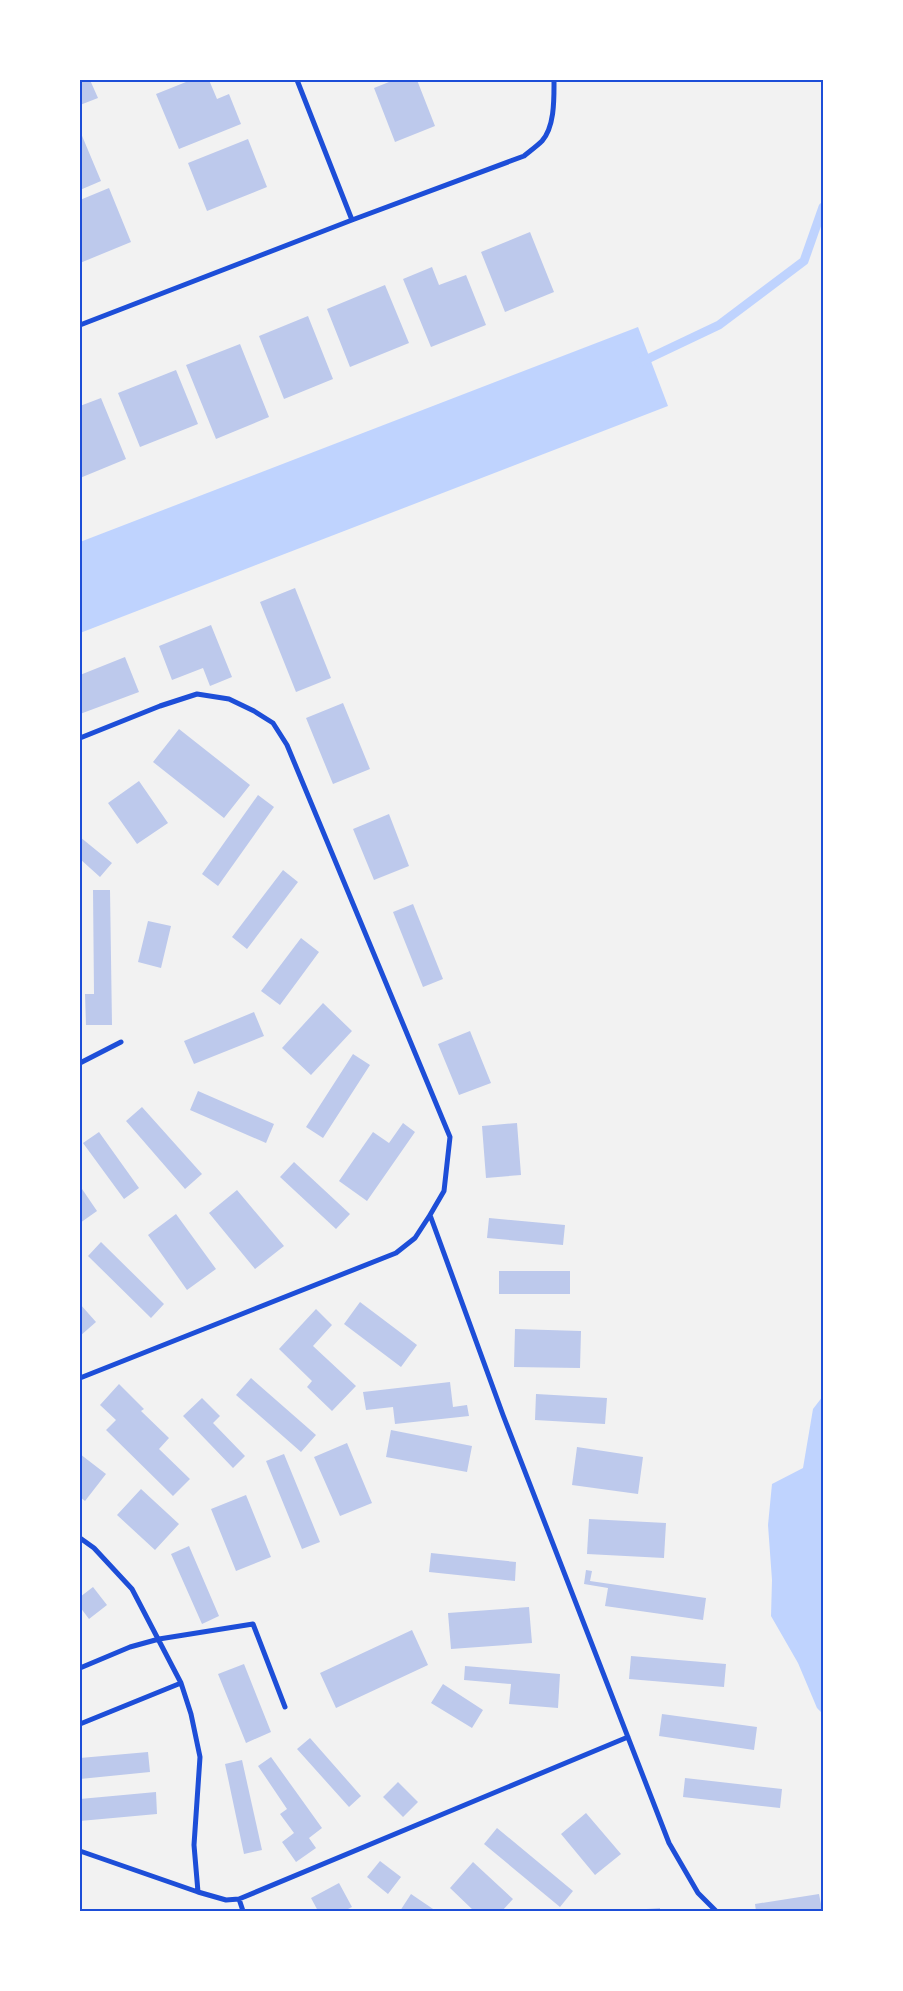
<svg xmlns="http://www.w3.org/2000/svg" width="903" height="1991" viewBox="0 0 903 1991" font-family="'Open Sans',sans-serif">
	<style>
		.water { fill: #bfd3fe }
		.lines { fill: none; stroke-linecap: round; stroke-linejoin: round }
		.stream { stroke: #bfd3fe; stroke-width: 9 }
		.building { fill: #bdc9ec }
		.minor { stroke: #1d4ed8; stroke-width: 5 }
		.neatline { fill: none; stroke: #1d4ed8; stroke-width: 2 }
	</style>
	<rect width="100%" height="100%" fill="#f2f2f2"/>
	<path class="water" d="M 638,327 L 668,406 L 80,633 L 80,542 Z
		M 823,1396 L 823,1714 L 817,1708 L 798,1663 L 771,1616 L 772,1580 L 768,1525 L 772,1484 L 803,1468 L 813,1409 Z"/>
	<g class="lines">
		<path class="stream" d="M 639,363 L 719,325 L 804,261 L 823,207"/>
	</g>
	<path class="building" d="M 80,80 L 90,80 L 98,98 L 80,105 Z
		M 191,80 L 209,80 L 217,99 L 229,94 L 241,124 L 179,149 L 156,94 Z
		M 394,80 L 417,80 L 435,126 L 395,142 L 374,88 Z
		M 80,131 L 101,181 L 80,190 Z
		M 248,139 L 267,187 L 207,211 L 188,163 Z
		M 109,188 L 131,242 L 80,263 L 80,200 Z
		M 530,232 L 554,292 L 505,312 L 481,252 Z
		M 432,267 L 439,285 L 466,275 L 486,325 L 431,347 L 403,279 Z
		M 385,285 L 409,343 L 350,367 L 327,309 Z
		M 308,316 L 333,379 L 284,399 L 259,336 Z
		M 240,344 L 269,417 L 216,439 L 186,365 Z
		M 176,370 L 198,424 L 140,447 L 118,393 Z
		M 101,398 L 126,459 L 80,478 L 80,406 Z
		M 295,588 L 331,678 L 296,692 L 260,602 Z
		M 211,625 L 232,677 L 210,686 L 203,668 L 172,680 L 159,646 Z
		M 125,657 L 139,692 L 80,714 L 80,675 Z
		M 343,703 L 370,769 L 333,784 L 306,718 Z
		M 179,729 L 250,785 L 224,818 L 153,762 Z
		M 139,781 L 168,823 L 137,844 L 108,803 Z
		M 258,795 L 274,807 L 218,886 L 202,874 Z
		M 389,814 L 409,866 L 374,880 L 353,829 Z
		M 80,837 L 112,863 L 100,877 L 80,859 Z
		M 283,870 L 298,882 L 247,949 L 232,937 Z
		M 93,890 L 110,890 L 112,1025 L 86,1025 L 85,994 L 94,994 Z
		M 413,904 L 443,979 L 423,987 L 393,912 Z
		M 148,921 L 171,926 L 161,968 L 138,962 Z
		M 301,938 L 319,952 L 280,1005 L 261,991 Z
		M 323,1003 L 352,1031 L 311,1075 L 282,1048 Z
		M 254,1012 L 264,1036 L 194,1064 L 184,1041 Z
		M 470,1031 L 491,1083 L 459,1095 L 438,1044 Z
		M 353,1054 L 370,1065 L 323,1138 L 306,1127 Z
		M 198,1091 L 274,1124 L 266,1143 L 190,1110 Z
		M 142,1107 L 202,1174 L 185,1189 L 126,1121 Z
		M 403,1123 L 415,1132 L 367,1201 L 339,1181 L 373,1132 L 389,1143 Z
		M 517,1123 L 521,1175 L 486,1178 L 482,1126 Z
		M 99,1132 L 139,1188 L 124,1199 L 83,1143 Z
		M 294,1162 L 350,1214 L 336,1229 L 280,1177 Z
		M 80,1186 L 97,1211 L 80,1223 Z
		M 237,1190 L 284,1246 L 255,1269 L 209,1213 Z
		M 176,1214 L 216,1269 L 187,1290 L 148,1235 Z
		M 489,1218 L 565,1225 L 563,1245 L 487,1238 Z
		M 101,1242 L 164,1304 L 151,1318 L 88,1256 Z
		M 499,1271 L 570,1271 L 570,1294 L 499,1294 Z
		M 360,1302 L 417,1345 L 401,1367 L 344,1324 Z
		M 80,1304 L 96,1322 L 80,1336 Z
		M 316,1309 L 332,1325 L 313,1346 L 356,1386 L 332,1411 L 307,1387 L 312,1381 L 279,1349 Z
		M 515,1329 L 581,1331 L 580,1368 L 514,1367 Z
		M 251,1378 L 316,1435 L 301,1452 L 236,1395 Z
		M 450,1382 L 453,1407 L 467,1405 L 469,1416 L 395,1424 L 393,1407 L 366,1410 L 363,1392 Z
		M 119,1384 L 144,1409 L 141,1411 L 169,1438 L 159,1449 L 190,1479 L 173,1496 L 106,1430 L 116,1420 L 100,1405 Z
		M 536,1394 L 607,1398 L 605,1424 L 535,1420 Z
		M 202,1398 L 220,1416 L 213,1423 L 245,1456 L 233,1468 L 183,1416 Z
		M 391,1430 L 472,1446 L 467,1472 L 386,1457 Z
		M 347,1443 L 372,1503 L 340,1516 L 314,1457 Z
		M 577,1447 L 643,1457 L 638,1494 L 572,1485 Z
		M 80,1454 L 106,1474 L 85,1501 L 80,1497 Z
		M 284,1454 L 320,1542 L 302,1549 L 266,1461 Z
		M 141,1489 L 179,1524 L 155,1550 L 117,1515 Z
		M 246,1495 L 271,1557 L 236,1571 L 211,1509 Z
		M 589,1519 L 666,1523 L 664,1558 L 587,1554 Z
		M 189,1546 L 219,1616 L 202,1624 L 171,1554 Z
		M 431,1553 L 516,1562 L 515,1581 L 429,1572 Z
		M 586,1570 L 592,1571 L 590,1581 L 706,1598 L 703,1620 L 605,1606 L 608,1588 L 584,1584 Z
		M 93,1587 L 107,1605 L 89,1619 L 80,1607 L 80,1597 Z
		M 529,1607 L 532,1643 L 451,1649 L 448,1613 Z
		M 412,1630 L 428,1665 L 336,1708 L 320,1673 Z
		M 631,1656 L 726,1664 L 724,1687 L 629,1679 Z
		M 244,1664 L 271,1732 L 246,1743 L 218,1674 Z
		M 465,1666 L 560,1674 L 558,1708 L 509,1704 L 511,1684 L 464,1680 Z
		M 443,1684 L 483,1710 L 472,1728 L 431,1703 Z
		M 662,1714 L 757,1727 L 754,1750 L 659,1736 Z
		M 310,1738 L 361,1796 L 349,1807 L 297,1749 Z
		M 148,1752 L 150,1772 L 80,1779 L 80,1758 Z
		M 271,1757 L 322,1828 L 309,1838 L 316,1848 L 296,1862 L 282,1842 L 294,1833 L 280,1814 L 287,1809 L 258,1766 Z
		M 242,1760 L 262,1850 L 244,1854 L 225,1764 Z
		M 685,1778 L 782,1789 L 780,1808 L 683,1797 Z
		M 398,1782 L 418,1802 L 403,1817 L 383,1797 Z
		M 156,1792 L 157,1814 L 80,1821 L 80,1799 Z
		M 586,1813 L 621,1854 L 595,1875 L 561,1834 Z
		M 497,1828 L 573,1891 L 560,1907 L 484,1844 Z
		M 380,1861 L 401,1877 L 388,1894 L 367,1877 Z
		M 473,1862 L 513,1899 L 502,1911 L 474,1911 L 450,1888 Z
		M 339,1883 L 352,1907 L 344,1911 L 318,1911 L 311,1898 Z
		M 411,1894 L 436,1911 L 400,1911 Z
		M 819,1894 L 822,1909 L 808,1911 L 756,1911 L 755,1904 Z
		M 660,1908 L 660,1911 L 633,1911 L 633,1910 Z"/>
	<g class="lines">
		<path class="minor" d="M 297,80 L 352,220
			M 80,325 L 352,220 L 524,156 C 530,151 537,146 542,141 C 555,126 554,98 554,80
			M 80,738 L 160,706 L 197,694 L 229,699 L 254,711 L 273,723 L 287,745 L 450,1137 L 444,1191 L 430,1215 L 503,1415 L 669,1843 L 698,1893 L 716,1911
			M 80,1063 L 121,1042
			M 80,1378 L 396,1253 L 415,1238 L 430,1215
			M 80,1538 L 94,1548 L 132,1589 L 181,1683 L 191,1714 L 200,1757 L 194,1845 L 198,1892
			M 80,1668 L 130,1647 L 159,1639 L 253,1624 L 285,1707
			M 80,1724 L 181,1683
			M 80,1851 L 198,1892 L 226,1900 L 239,1899 L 628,1737
			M 239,1899 L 243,1911"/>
	</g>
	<rect width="903" height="1991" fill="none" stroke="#ffffff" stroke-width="162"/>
	<rect x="81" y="81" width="741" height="1829" class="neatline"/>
</svg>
